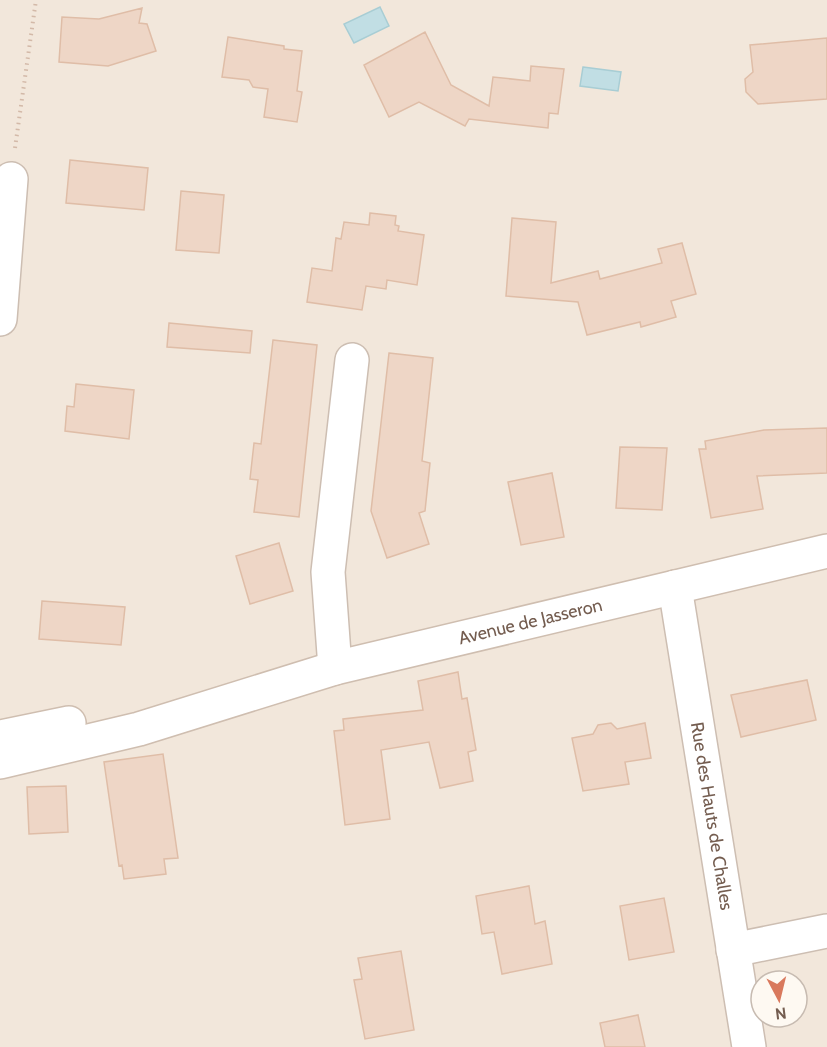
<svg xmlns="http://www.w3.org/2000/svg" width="827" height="1047" viewBox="0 0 827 1047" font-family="Cabin,sans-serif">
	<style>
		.residential { fill: #f2e7db; fill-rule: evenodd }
		.water { fill: #c1dee4; stroke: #a8cdd4; stroke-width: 1.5 }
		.building { fill: #eed6c6; stroke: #dfbda7; stroke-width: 1.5 }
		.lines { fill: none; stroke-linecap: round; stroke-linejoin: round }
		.street-casing { stroke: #cdbeb2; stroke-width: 36 }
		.secondary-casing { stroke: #cfbeb0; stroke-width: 36 }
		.path { stroke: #d3b9a8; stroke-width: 4; stroke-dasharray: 1.5 4.5; stroke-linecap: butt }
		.street { stroke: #fff; stroke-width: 33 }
		.secondary { stroke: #fff; stroke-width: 33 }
		.labels { text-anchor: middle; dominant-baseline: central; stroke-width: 4.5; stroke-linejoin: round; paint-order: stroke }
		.street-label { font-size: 18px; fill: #745d50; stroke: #fef9f2 }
	</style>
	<rect width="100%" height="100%" fill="#fbf5ec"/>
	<path class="residential" d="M 0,0 L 827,0 L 827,1047 L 0,1047 ZM 761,981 L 797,981 L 797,1017 L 761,1017 Z"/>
	<path class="water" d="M 380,7 L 389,26 L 354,43 L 344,24 Z
		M 583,67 L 621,72 L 618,91 L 580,86 Z"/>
	<path class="building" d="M 142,8 L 139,23 L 147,24 L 156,51 L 108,66 L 59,62 L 62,17 L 99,19 Z
		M 425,32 L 451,85 L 489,106 L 493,77 L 530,81 L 531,66 L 564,69 L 558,114 L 549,113 L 548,128 L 469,119 L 465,126 L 419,102 L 389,117 L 364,65 Z
		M 228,37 L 284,46 L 284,49 L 302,51 L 297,91 L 302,92 L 297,122 L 264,117 L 268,89 L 253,87 L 249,80 L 222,77 Z
		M 827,38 L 827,99 L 758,104 L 746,92 L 745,79 L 753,72 L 750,45 Z
		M 70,160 L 148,168 L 144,210 L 66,203 Z
		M 181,191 L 224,195 L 219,253 L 176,250 Z
		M 370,213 L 396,216 L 395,225 L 399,226 L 398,231 L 424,235 L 417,285 L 387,280 L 386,289 L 366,286 L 362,310 L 307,302 L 312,268 L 332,271 L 336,238 L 341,239 L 344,222 L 369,225 Z
		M 512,218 L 556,222 L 551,283 L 598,271 L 600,279 L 662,263 L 658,249 L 682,243 L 696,294 L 671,301 L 676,317 L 641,327 L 640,322 L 587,335 L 578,302 L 506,296 Z
		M 169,323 L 252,331 L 250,353 L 167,347 Z
		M 273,340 L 317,345 L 299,517 L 254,512 L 258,480 L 250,479 L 254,443 L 261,444 Z
		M 389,353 L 433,358 L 422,461 L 430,463 L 425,511 L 419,513 L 429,544 L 387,558 L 371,511 Z
		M 76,384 L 134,390 L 129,439 L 65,431 L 67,406 L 74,407 Z
		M 827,428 L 827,473 L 757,476 L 763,509 L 711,518 L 699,449 L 706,449 L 705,441 L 764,430 Z
		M 620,447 L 667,448 L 662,510 L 616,508 Z
		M 552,473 L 564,537 L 521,545 L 508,482 Z
		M 279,543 L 293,591 L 250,604 L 236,556 Z
		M 42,601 L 125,607 L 121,645 L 39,639 Z
		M 458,672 L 462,699 L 467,698 L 476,750 L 468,752 L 473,781 L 440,788 L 429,742 L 381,750 L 390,819 L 345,825 L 334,731 L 344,730 L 343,719 L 423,710 L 418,681 Z
		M 807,680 L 816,720 L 741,737 L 731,695 Z
		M 611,723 L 617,729 L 645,723 L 651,758 L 625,762 L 629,784 L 583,791 L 572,738 L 593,734 L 598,725 Z
		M 163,754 L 178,858 L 164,859 L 166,874 L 124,879 L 122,865 L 119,866 L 104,762 Z
		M 66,786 L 68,832 L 29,834 L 27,787 Z
		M 529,886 L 535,924 L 545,921 L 552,964 L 502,974 L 494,932 L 482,934 L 476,896 Z
		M 664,898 L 674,952 L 629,960 L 620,906 Z
		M 401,951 L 414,1030 L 365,1039 L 354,980 L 362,979 L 358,958 Z
		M 638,1015 L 645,1047 L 605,1047 L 600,1023 Z"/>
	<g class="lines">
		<g class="street-casing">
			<g id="street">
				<path d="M 0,319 L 11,179"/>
				<path id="s1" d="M 675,587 L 749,1047"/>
				<path d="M 335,668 L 328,572 L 352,360"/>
				<path d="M 733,950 L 827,931"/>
			</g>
		</g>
		<g class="secondary-casing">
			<g id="secondary">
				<path d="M 0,737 L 69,723"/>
				<path id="s2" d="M 0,762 L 139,729 L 335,668 L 827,551"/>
			</g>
		</g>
		<path class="path" d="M 15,148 L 36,0"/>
		<use href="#street" class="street"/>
		<use href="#secondary" class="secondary"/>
	</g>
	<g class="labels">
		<g class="street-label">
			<text stroke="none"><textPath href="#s2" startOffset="549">Avenue de Jasseron</textPath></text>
			<text stroke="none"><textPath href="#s1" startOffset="232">Rue des Hauts de Challes</textPath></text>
		</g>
	</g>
	<g transform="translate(779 999) rotate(173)"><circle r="28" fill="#fef9f2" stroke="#c7bbb1" stroke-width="1.5"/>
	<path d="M0-4.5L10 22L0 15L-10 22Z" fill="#d9795d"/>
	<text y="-9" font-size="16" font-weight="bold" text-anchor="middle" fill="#745d50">N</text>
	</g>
</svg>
